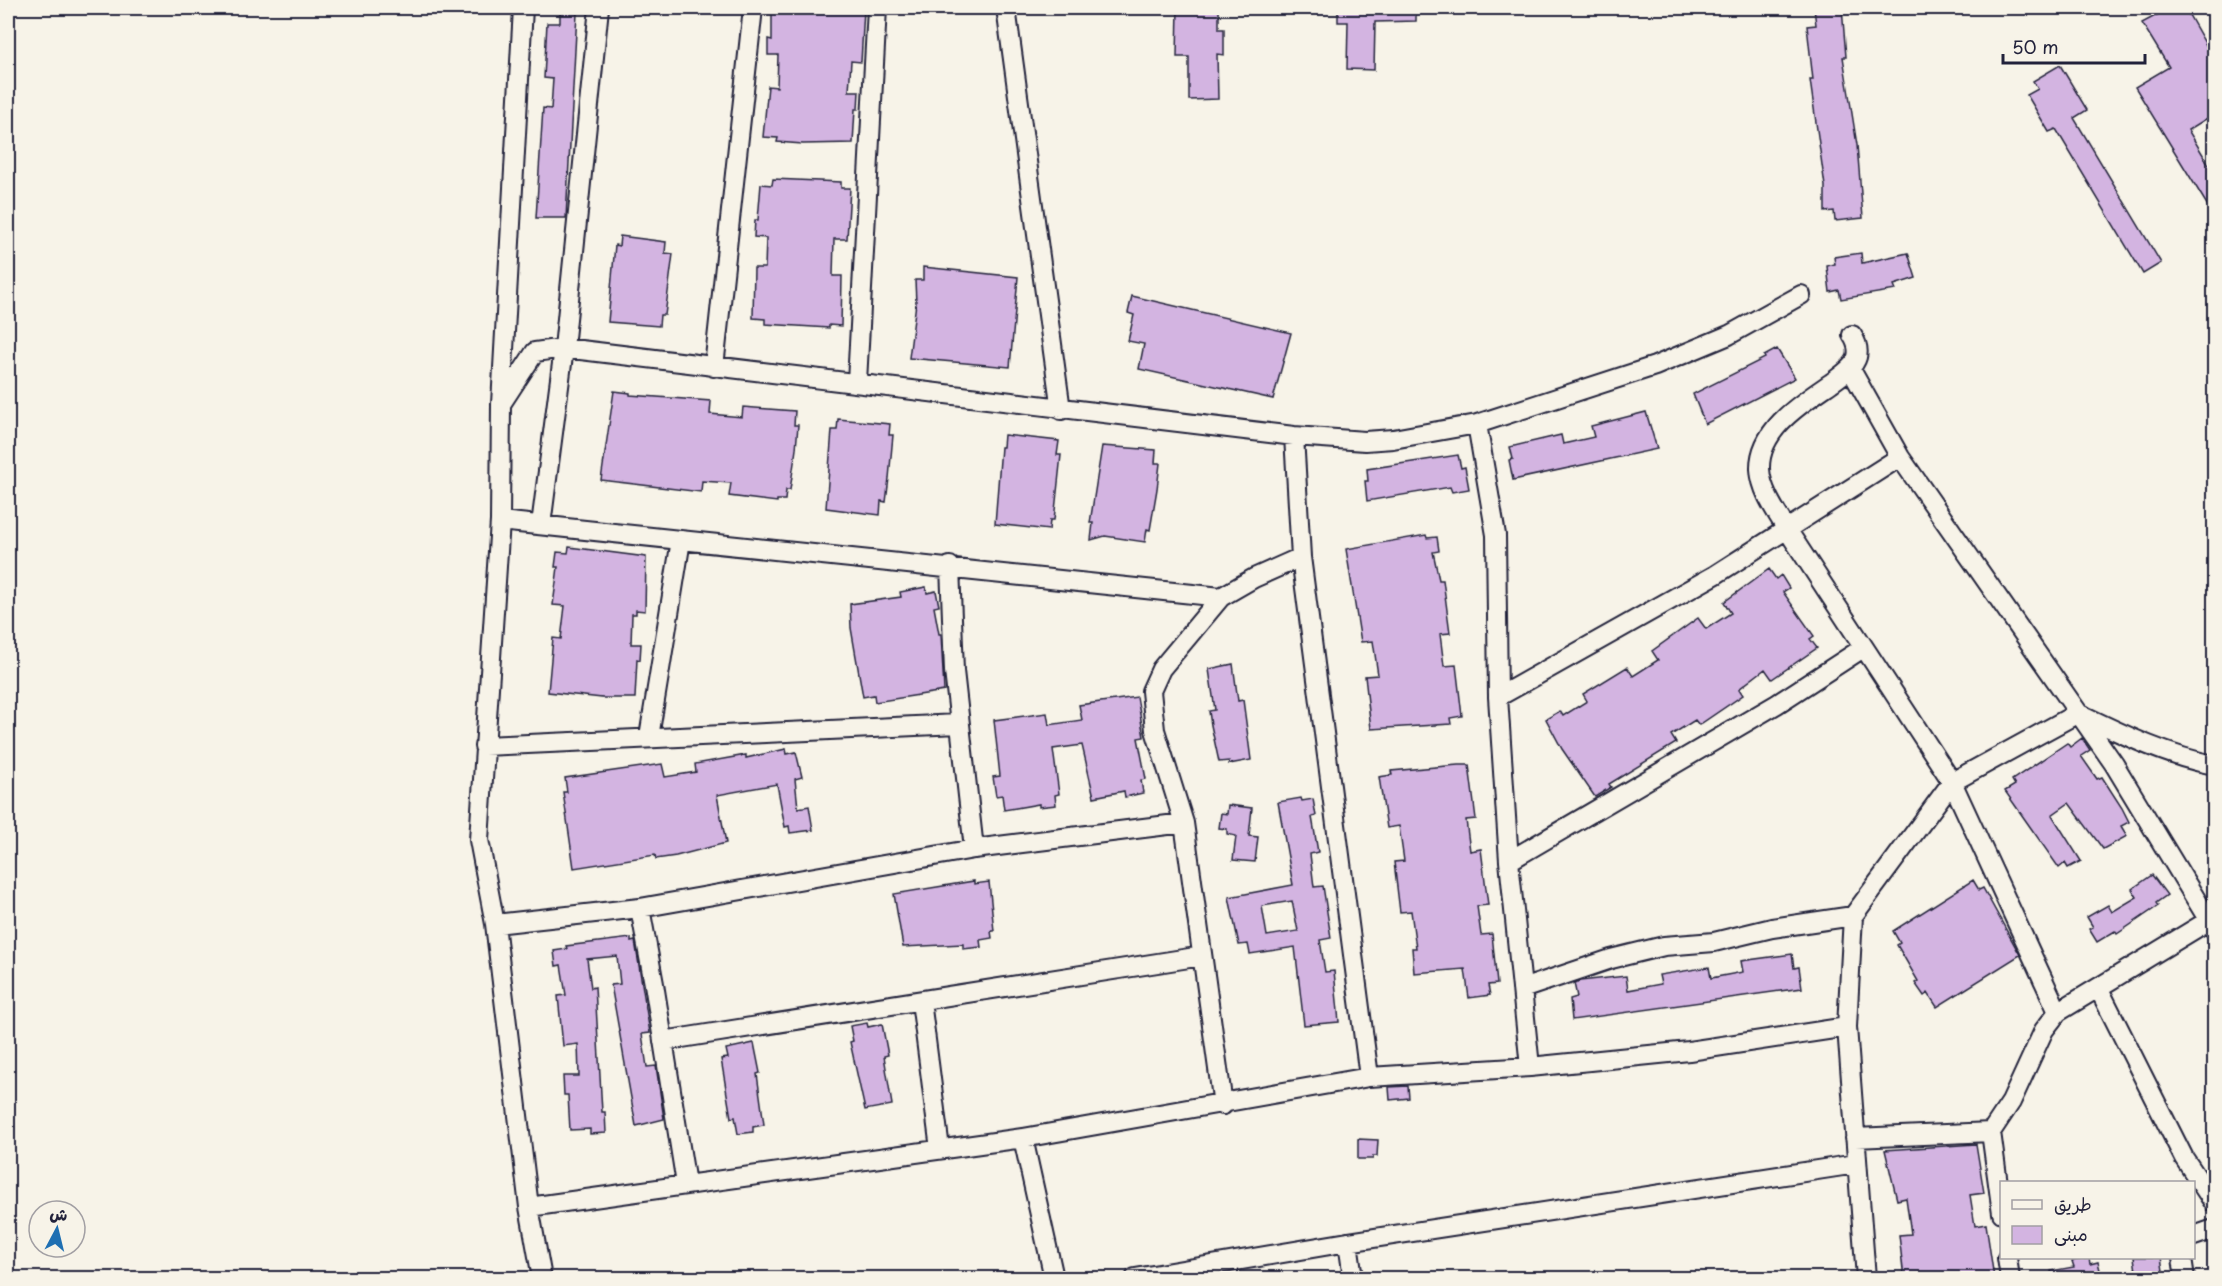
<svg xmlns="http://www.w3.org/2000/svg" width="2222" height="1286" viewBox="0 0 2222 1286" font-family="'Playpen Sans','Playpen Sans Arabic',sans-serif">
	<style>
		.building { fill: #d3b4e1; stroke: #22223b; stroke-width: 1.5; fill-rule: evenodd }
		.lines { fill: none; stroke-linecap: round; stroke-linejoin: round }
		.minor-casing { stroke: #22223b; stroke-width: 22 }
		.minor { stroke: #f7f3e8; stroke-width: 18 }
	</style>
	<rect width="100%" height="100%" fill="#f7f3e8"/>
	<filter id="ink" filterUnits="userSpaceOnUse"><feTurbulence type="fractalNoise" baseFrequency=".0167" numOctaves="2"/><feDisplacementMap in="SourceGraphic" scale="12" xChannelSelector="R" yChannelSelector="G"/><feConvolveMatrix kernelMatrix="1 2 1 2 8 2 1 2 1" color-interpolation-filters="sRGB"/></filter>
	<g filter="url(#ink)">
		<path class="building" d="M 772,8 L 864,9 L 861,62 L 851,61 L 849,91 L 859,91 L 858,109 L 855,109 L 853,143 L 803,144 L 777,142 L 778,138 L 763,137 L 768,86 L 777,87 L 778,55 L 768,55 L 768,39 L 772,40 Z
			M 1178,8 L 1219,8 L 1219,29 L 1224,29 L 1224,55 L 1217,54 L 1218,99 L 1189,100 L 1189,57 L 1177,57 Z
			M 1338,8 L 1416,8 L 1416,21 L 1375,22 L 1374,70 L 1347,69 L 1348,22 L 1338,22 Z
			M 1814,8 L 1842,8 L 1846,57 L 1843,57 L 1857,145 L 1863,218 L 1835,221 L 1834,211 L 1825,212 L 1825,186 L 1810,80 L 1813,80 L 1807,26 L 1816,25 Z
			M 2170,8 L 2185,8 L 2214,59 L 2214,114 L 2188,130 L 2214,173 L 2214,216 L 2135,87 L 2169,67 L 2142,23 Z
			M 560,12 L 577,13 L 566,218 L 536,218 L 543,108 L 551,109 L 553,79 L 544,78 L 547,23 L 560,23 Z
			M 2060,65 L 2087,110 L 2074,118 L 2161,263 L 2143,274 L 2056,129 L 2049,132 L 2027,95 L 2038,89 L 2033,81 Z
			M 773,179 L 841,182 L 841,188 L 850,188 L 847,239 L 834,239 L 833,276 L 842,276 L 841,326 L 829,325 L 829,328 L 765,324 L 765,319 L 753,318 L 754,268 L 765,268 L 766,238 L 754,237 L 755,220 L 758,220 L 761,184 L 772,185 Z
			M 620,236 L 666,242 L 665,253 L 673,254 L 665,315 L 660,315 L 659,326 L 608,322 L 615,245 L 619,246 Z
			M 1861,253 L 1862,263 L 1908,253 L 1916,278 L 1894,285 L 1896,290 L 1841,299 L 1839,290 L 1830,292 L 1827,266 L 1835,264 L 1834,257 Z
			M 923,267 L 1018,277 L 1010,367 L 909,358 L 916,303 L 915,280 L 923,280 Z
			M 1132,296 L 1291,333 L 1273,399 L 1139,369 L 1144,344 L 1128,341 L 1134,315 L 1128,313 Z
			M 1777,349 L 1795,378 L 1705,424 L 1693,394 L 1765,358 L 1764,356 Z
			M 614,391 L 630,393 L 630,395 L 711,401 L 710,414 L 742,417 L 743,407 L 795,411 L 794,425 L 798,425 L 796,449 L 790,490 L 786,490 L 785,500 L 777,500 L 777,502 L 729,496 L 731,483 L 702,481 L 701,492 L 601,480 Z
			M 1646,412 L 1657,449 L 1513,480 L 1509,460 L 1513,459 L 1510,447 L 1561,435 L 1563,444 L 1594,437 L 1591,426 Z
			M 838,419 L 890,424 L 889,435 L 893,435 L 889,478 L 886,502 L 881,501 L 880,515 L 826,508 L 832,430 L 837,430 Z
			M 1004,435 L 1059,441 L 1057,455 L 1061,455 L 1054,520 L 1050,520 L 1049,530 L 995,524 L 1001,447 L 1003,447 Z
			M 1102,446 L 1156,450 L 1155,463 L 1160,463 L 1157,489 L 1150,530 L 1147,529 L 1145,542 L 1105,536 L 1091,540 L 1093,523 L 1090,523 Z
			M 1458,455 L 1461,468 L 1465,467 L 1469,489 L 1452,492 L 1450,487 L 1367,501 L 1365,481 L 1368,481 L 1367,469 Z
			M 1426,535 L 1427,538 L 1437,537 L 1439,551 L 1433,552 L 1439,580 L 1443,580 L 1450,633 L 1440,634 L 1444,666 L 1456,665 L 1462,716 L 1450,718 L 1451,724 L 1371,729 L 1365,676 L 1378,675 L 1373,641 L 1361,642 L 1346,549 Z
			M 569,547 L 646,557 L 645,611 L 636,610 L 636,614 L 632,614 L 631,644 L 641,644 L 640,660 L 637,659 L 635,698 L 602,698 L 548,692 L 553,638 L 561,639 L 565,606 L 553,605 L 558,567 L 555,567 L 557,552 L 568,553 Z
			M 1769,569 L 1776,579 L 1781,575 L 1789,588 L 1783,592 L 1814,636 L 1810,639 L 1817,648 L 1772,679 L 1765,669 L 1739,689 L 1743,695 L 1699,725 L 1695,720 L 1671,735 L 1676,743 L 1609,784 L 1611,787 L 1595,797 L 1562,749 L 1546,719 L 1560,711 L 1563,716 L 1587,701 L 1583,694 L 1627,667 L 1633,676 L 1658,660 L 1652,651 L 1698,618 L 1706,629 L 1731,613 L 1724,602 Z
			M 926,587 L 927,593 L 936,591 L 939,606 L 934,607 L 939,634 L 941,634 L 944,691 L 875,702 L 874,695 L 863,697 L 851,628 L 850,604 L 901,597 L 900,592 Z
			M 1233,664 L 1238,701 L 1243,700 L 1251,760 L 1229,764 L 1229,761 L 1219,762 L 1211,725 L 1209,711 L 1215,710 L 1209,669 Z
			M 1137,697 L 1144,737 L 1138,738 L 1146,779 L 1141,780 L 1143,793 L 1125,797 L 1124,791 L 1094,797 L 1082,745 L 1053,749 L 1059,794 L 1055,795 L 1056,805 L 1039,807 L 1039,804 L 1004,810 L 1002,795 L 996,796 L 993,777 L 1000,776 L 994,720 L 1047,713 L 1049,725 L 1082,720 L 1079,705 Z
			M 2082,738 L 2090,750 L 2081,756 L 2097,779 L 2102,777 L 2122,808 L 2129,822 L 2121,826 L 2127,836 L 2103,849 L 2069,803 L 2052,815 L 2081,861 L 2068,868 L 2065,863 L 2059,868 L 2005,791 L 2015,785 L 2012,780 L 2067,743 L 2070,747 Z
			M 786,749 L 787,754 L 796,752 L 802,777 L 795,779 L 798,808 L 809,806 L 813,830 L 790,833 L 789,826 L 785,827 L 777,784 L 717,795 L 726,843 L 676,856 L 656,859 L 655,855 L 574,868 L 563,792 L 567,792 L 565,778 L 662,764 L 665,777 L 696,772 L 695,764 L 746,755 L 746,758 Z
			M 1458,765 L 1469,765 L 1476,819 L 1466,820 L 1470,851 L 1481,849 L 1488,905 L 1477,906 L 1481,935 L 1492,934 L 1497,984 L 1488,985 L 1490,995 L 1469,998 L 1465,969 L 1414,973 L 1412,948 L 1416,948 L 1411,911 L 1400,912 L 1394,862 L 1404,861 L 1399,826 L 1387,828 L 1379,777 L 1392,775 L 1391,771 Z
			M 1301,798 L 1302,801 L 1313,799 L 1316,816 L 1312,817 L 1318,852 L 1310,854 L 1314,887 L 1323,886 L 1331,938 L 1320,940 L 1325,972 L 1334,971 L 1339,1022 L 1304,1025 L 1295,947 L 1250,954 L 1248,944 L 1239,945 L 1229,897 L 1293,885 L 1278,802 ZM 1292,901 L 1298,931 L 1267,936 L 1262,906 Z
			M 1228,805 L 1252,808 L 1249,836 L 1258,837 L 1255,862 L 1233,860 L 1236,836 L 1227,834 L 1227,829 L 1219,828 L 1221,813 L 1227,814 Z
			M 2152,875 L 2167,895 L 2156,903 L 2158,906 L 2117,934 L 2115,931 L 2097,942 L 2089,929 L 2093,927 L 2087,917 L 2108,905 L 2112,912 L 2137,897 L 2132,889 Z
			M 1973,880 L 1979,890 L 1983,888 L 2020,955 L 1937,1007 L 1928,993 L 1924,996 L 1915,983 L 1918,981 L 1897,945 L 1900,943 L 1893,931 Z
			M 974,881 L 974,884 L 989,882 L 994,931 L 991,931 L 992,938 L 980,940 L 981,947 L 963,949 L 963,944 L 903,947 L 894,894 Z
			M 631,938 L 631,942 L 635,941 L 650,1033 L 642,1034 L 647,1067 L 656,1066 L 664,1119 L 636,1126 L 611,985 L 620,984 L 617,956 L 587,959 L 591,988 L 595,987 L 602,1112 L 605,1112 L 606,1133 L 590,1134 L 590,1129 L 570,1130 L 568,1095 L 564,1095 L 563,1076 L 579,1076 L 578,1044 L 563,1046 L 558,996 L 566,995 L 561,965 L 556,966 L 554,951 L 567,949 L 566,946 Z
			M 1792,954 L 1794,968 L 1799,967 L 1802,988 L 1572,1020 L 1570,999 L 1577,997 L 1574,983 L 1580,981 L 1626,976 L 1628,990 L 1661,984 L 1659,975 L 1709,967 L 1711,978 L 1743,972 L 1741,961 Z
			M 867,1023 L 868,1027 L 882,1024 L 888,1055 L 884,1056 L 892,1105 L 865,1110 L 850,1042 L 853,1041 L 850,1026 Z
			M 754,1043 L 760,1073 L 757,1074 L 764,1125 L 753,1127 L 753,1132 L 738,1134 L 735,1117 L 731,1118 L 721,1059 L 728,1058 L 726,1049 Z
			M 1408,1086 L 1409,1098 L 1390,1100 L 1389,1087 Z
			M 1358,1139 L 1378,1140 L 1377,1156 L 1373,1156 L 1373,1159 L 1358,1159 Z
			M 1976,1144 L 1984,1193 L 1970,1195 L 1975,1226 L 1986,1224 L 1994,1278 L 1904,1278 L 1899,1235 L 1911,1234 L 1906,1198 L 1897,1200 L 1885,1150 Z
			M 2134,1257 L 2161,1257 L 2164,1278 L 2137,1278 Z
			M 2089,1258 L 2090,1264 L 2098,1262 L 2102,1278 L 2052,1278 L 2051,1271 L 2074,1267 L 2072,1261 Z"/>
		<g class="lines">
			<g class="minor-casing">
				<path id="minor" d="M 523,8 L 501,404 L 500,521 L 479,840 L 495,924 L 529,1207 L 542,1278
					M 1006,8 L 1061,410
					M 1852,335 C 1856,341 1859,349 1857,357 C 1854,368 1840,376 1831,383 C 1802,403 1759,429 1760,469 C 1761,490 1775,510 1786,528 L 1952,782 L 2058,1012 L 2208,921
					M 714,367 L 753,8
					M 1850,368 L 1900,457 L 2114,764 L 2214,929
					M 857,382 L 877,8
					M 501,404 L 535,352 L 564,348 L 1294,436 L 1365,441 L 1393,439 L 1477,424 L 1655,366 L 1729,335 L 1801,295
					M 1477,424 L 1496,535 L 1498,697 L 1509,861 L 1530,1067
					M 1294,436 L 1301,557 L 1369,1077
					M 500,521 L 1221,597
					M 541,525 L 564,348 L 599,8
					M 950,566 L 954,671 L 974,849
					M 1498,697 L 1715,575 L 1900,457
					M 649,737 L 681,540
					M 484,746 L 958,724
					M 1509,861 L 1777,704 L 1863,648
					M 640,908 L 654,984 L 686,1184
					M 495,924 L 640,908 L 974,849 L 1184,823
					M 1522,989 L 1611,959 L 1664,946 L 1714,942 L 1772,928 L 1853,916
					M 2099,989 L 2184,1158 L 2214,1203
					M 921,1001 L 940,1149
					M 663,1041 L 1202,956
					M 1223,1105 L 1184,823 L 1155,730 L 1151,691 L 1161,669 L 1221,597 L 1254,578 L 1301,557
					M 1991,1132 L 2002,1213
					M 1023,1138 L 1054,1278
					M 1855,1138 L 1991,1132 L 2011,1102 L 2044,1030 L 2058,1012
					M 529,1207 L 1023,1138 L 1369,1077 L 1530,1067 L 1689,1051 L 1847,1027
					M 2194,1236 L 2214,1229
					M 1348,1242 L 1353,1278
					M 2007,1258 L 2010,1278
					M 2182,1258 L 2185,1278
					M 1135,1278 L 1348,1242 L 1856,1164
					M 1866,1278 L 1847,1027 L 1853,916 L 1952,782 L 2078,713 C 2122,734 2166,756 2214,765"/>
			</g>
			<use href="#minor" class="minor"/>
		</g>
	</g>
	<rect width="2222" height="1286" fill="none" stroke="#f7f3e8" stroke-width="30"/>
	<rect x="15" y="15" width="2192" height="1256" fill="none" stroke="#22223b" stroke-width="2" filter="url(#ink)"/>
	<rect x="2000" y="1181" width="195" height="78" fill="#f7f3e8" stroke="#a29fa3" stroke-width="1.5"/>
	<rect x="2012" y="1200" width="30" height="9" fill="#f7f3e8" stroke="#a29fa3" stroke-width="1.5"/>
	<text x="2054" y="1211" font-size="18" fill="#22223b">طريق</text>
	<rect x="2012" y="1226" width="30" height="18" fill="#d3b4e1" stroke="#a29fa3" stroke-width="1.5"/>
	<text x="2054" y="1241" font-size="18" fill="#22223b">مبنى</text>
	<g transform="translate(57 1229) rotate(7)"><circle r="28" fill="#f7f3e8" stroke="#a29fa3" stroke-width="1.5"/>
	<path d="M0-4.5L10 22L0 15L-10 22Z" fill="#1f6fb2"/>
	<text y="-9" font-size="16" font-weight="bold" text-anchor="middle" fill="#22223b">ش</text>
	</g>
	<path d="M2003 54v9h142v-9" fill="none" stroke="#22223b" stroke-width="3"/>
	<text x="2012" y="54" font-size="18" fill="#22223b" stroke="#f7f3e8" stroke-width="4.5" paint-order="stroke">50 m</text>
</svg>
